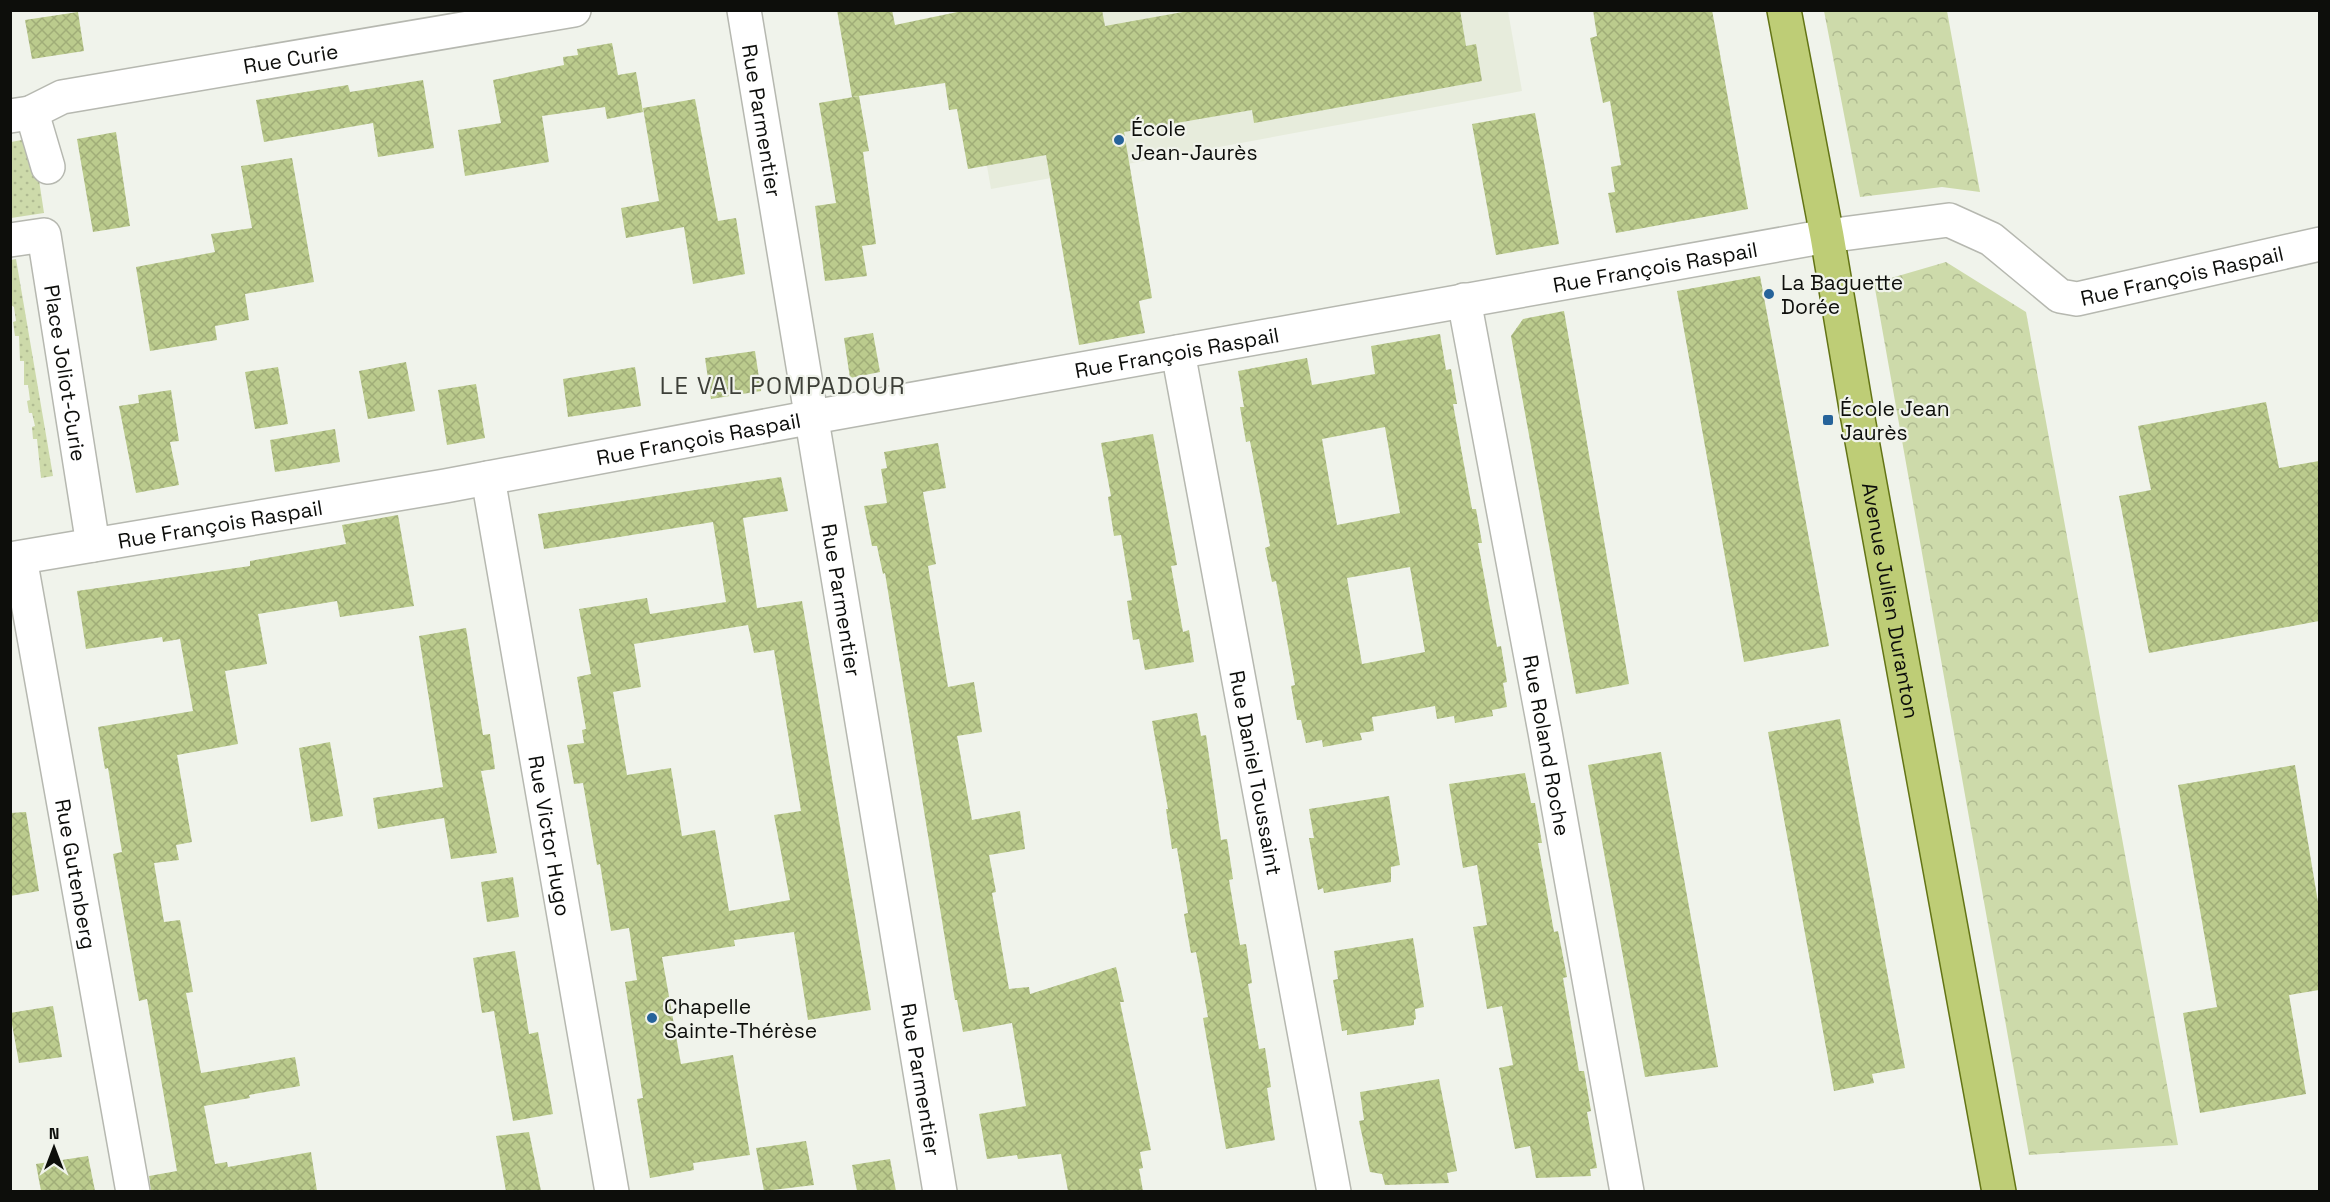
<svg xmlns="http://www.w3.org/2000/svg" width="2330" height="1202" viewBox="0 0 2330 1202" font-family="'Space Grotesk',sans-serif">
	<style>
		.built { fill: #e7ecdc }
		.grass { fill: url(#grass-dots) }
		.park { fill: url(#park-crowns) }
		.building { fill: url(#building-cross-hatch); fill-rule: evenodd }
		.lines { fill: none; stroke-linecap: round; stroke-linejoin: round }
		.minor-casing { stroke: #b6b8b0; stroke-width: 36 }
		.major-casing { stroke: #637415; stroke-width: 36 }
		.minor { stroke: #fff; stroke-width: 33 }
		.major { stroke: #becd76; stroke-width: 33 }
		.poi-dot { fill: #26639a; stroke: #f0f3eb; stroke-width: 2 }
		.labels { text-anchor: middle; dominant-baseline: central; stroke-width: 4.5; stroke-linejoin: round; paint-order: stroke }
		.street-label { font-size: 21px; fill: #0d0e0b; stroke: #f0f3eb }
		.poi-label { font-size: 21px; fill: #0d0e0b; stroke: #f0f3eb; text-anchor: start }
		.quarter-label { font-size: 24px; letter-spacing: 1.5px; fill: #3d3f38; stroke: #f0f3eb }
	</style>
	<defs>
		<pattern id="grass-dots" width="8" height="8" patternUnits="userSpaceOnUse" patternTransform="scale(1.5)"><rect width="8" height="8" fill="#cddaaa"/><path d="M2 2h.1M6 6h.1" fill="none" stroke="#afba91" stroke-width="1.8" stroke-linecap="round"/></pattern>
		<pattern id="park-crowns" width="20" height="18" patternUnits="userSpaceOnUse" patternTransform="scale(1.5)"><rect width="20" height="18" fill="#cddaaa"/><path d="M2 6a3 3 0 1 1 6 0M12 15a3 3 0 1 1 6 0" fill="none" stroke="#afba91"/></pattern>
		<pattern id="building-cross-hatch" width="8" height="8" patternUnits="userSpaceOnUse" patternTransform="scale(1.5)"><rect width="8" height="8" fill="#bbcb8d"/><path d="M0 0l8 8M0 8l8-8" fill="none" stroke="#a0ad78"/></pattern>
	</defs>
	<rect width="100%" height="100%" fill="#f0f3eb"/>
	<path class="built" d="M 960,11 L 1508,11 L 1522,91 L 991,189 Z"/>
	<path class="grass" d="M 27,139 L 34,147 L 44,213 L 11,218 L 11,142 Z
		M 16,259 L 53,476 L 41,478 L 37,439 L 33,439 L 32,427 L 35,426 L 32,413 L 29,413 L 27,401 L 30,400 L 28,385 L 24,385 L 24,361 L 20,361 L 19,336 L 15,336 L 13,322 L 16,321 L 14,307 L 11,305 L 11,260 Z"/>
	<path class="park" d="M 1824,11 L 1947,11 L 1980,192 L 1942,187 L 1860,197 Z
		M 1946,262 L 2026,312 L 2178,1145 L 2029,1155 L 1874,283 Z"/>
	<path class="building" d="M 837,10 L 892,10 L 895,25 L 967,10 L 1102,10 L 1105,26 L 1194,10 L 1460,10 L 1466,46 L 1476,44 L 1482,81 L 1254,123 L 1252,110 L 1124,132 L 1152,298 L 1139,301 L 1145,333 L 1079,345 L 1046,155 L 968,169 L 957,109 L 949,110 L 945,83 L 852,97 Z
		M 1593,10 L 1712,10 L 1748,209 L 1616,233 L 1608,193 L 1615,192 L 1611,167 L 1621,165 L 1610,101 L 1603,103 L 1590,38 L 1597,36 Z
		M 78,12 L 84,51 L 32,59 L 25,20 Z
		M 612,43 L 618,75 L 636,72 L 643,112 L 607,119 L 605,107 L 542,116 L 549,162 L 465,176 L 458,130 L 501,123 L 493,80 L 564,65 L 563,57 L 578,55 L 577,49 Z
		M 423,80 L 434,148 L 378,157 L 373,123 L 264,142 L 256,100 L 348,85 L 350,92 Z
		M 859,96 L 869,151 L 863,152 L 876,244 L 862,246 L 867,276 L 825,281 L 815,206 L 836,203 L 819,103 Z
		M 695,99 L 718,221 L 736,218 L 745,274 L 693,284 L 684,227 L 626,238 L 621,208 L 659,201 L 643,108 Z
		M 1535,113 L 1559,244 L 1496,255 L 1472,124 Z
		M 116,132 L 130,226 L 93,232 L 77,139 Z
		M 292,158 L 314,282 L 245,294 L 249,320 L 215,326 L 217,340 L 150,351 L 136,267 L 215,252 L 211,234 L 252,228 L 241,166 Z
		M 1760,276 L 1829,646 L 1744,662 L 1677,291 Z
		M 1564,311 L 1629,684 L 1576,694 L 1511,336 L 1523,319 Z
		M 873,333 L 880,372 L 850,378 L 844,338 Z
		M 1440,334 L 1446,370 L 1451,369 L 1457,404 L 1453,404 L 1472,509 L 1476,509 L 1482,543 L 1478,543 L 1497,647 L 1501,646 L 1507,682 L 1503,683 L 1507,707 L 1492,710 L 1493,716 L 1455,723 L 1454,716 L 1437,719 L 1435,706 L 1379,716 L 1372,717 L 1374,731 L 1360,733 L 1362,740 L 1323,747 L 1322,740 L 1306,743 L 1301,720 L 1297,720 L 1291,686 L 1295,685 L 1276,581 L 1272,582 L 1265,548 L 1270,546 L 1250,441 L 1246,442 L 1240,407 L 1244,407 L 1238,371 L 1307,358 L 1312,385 L 1375,374 L 1371,346 ZM 1385,427 L 1400,513 L 1337,525 L 1322,439 ZM 1410,567 L 1425,652 L 1362,664 L 1347,578 Z
		M 755,351 L 761,391 L 711,399 L 705,358 Z
		M 406,362 L 415,411 L 368,419 L 359,371 Z
		M 278,367 L 288,424 L 255,429 L 245,372 Z
		M 635,367 L 641,406 L 568,417 L 563,379 Z
		M 476,384 L 485,438 L 447,445 L 438,390 Z
		M 171,390 L 179,441 L 170,442 L 179,485 L 136,493 L 119,406 L 139,403 L 138,395 Z
		M 2266,402 L 2279,468 L 2319,461 L 2319,621 L 2149,653 L 2119,496 L 2151,490 L 2138,426 Z
		M 335,429 L 340,462 L 275,472 L 270,440 Z
		M 1153,434 L 1177,565 L 1171,566 L 1183,632 L 1189,630 L 1194,662 L 1145,670 L 1139,639 L 1133,640 L 1127,601 L 1132,600 L 1121,535 L 1114,536 L 1108,497 L 1111,496 L 1101,443 Z
		M 938,443 L 946,488 L 923,492 L 936,564 L 928,566 L 948,687 L 974,682 L 982,732 L 957,736 L 972,820 L 1020,811 L 1025,849 L 989,855 L 996,892 L 992,893 L 1009,989 L 1029,987 L 1030,994 L 1116,967 L 1124,1002 L 1120,1002 L 1151,1150 L 1140,1152 L 1143,1168 L 1139,1169 L 1143,1191 L 1068,1191 L 1061,1154 L 1018,1159 L 1017,1155 L 987,1159 L 979,1114 L 1026,1106 L 1012,1023 L 963,1032 L 957,1000 L 955,1000 L 885,573 L 883,574 L 877,546 L 872,546 L 864,506 L 887,503 L 881,469 L 887,468 L 884,452 Z
		M 781,477 L 788,511 L 743,518 L 757,608 L 802,601 L 871,1010 L 808,1020 L 794,932 L 734,940 L 735,946 L 662,957 L 681,1064 L 733,1055 L 750,1155 L 693,1163 L 694,1170 L 650,1178 L 637,1099 L 643,1098 L 625,982 L 637,980 L 629,928 L 611,931 L 600,864 L 597,865 L 583,783 L 574,784 L 567,745 L 584,743 L 582,730 L 586,729 L 577,677 L 591,674 L 579,609 L 647,598 L 650,614 L 726,602 L 713,522 L 544,549 L 538,514 ZM 748,625 L 754,653 L 774,650 L 801,811 L 774,815 L 790,900 L 729,911 L 715,830 L 682,836 L 671,768 L 627,775 L 613,692 L 641,687 L 634,644 Z
		M 398,515 L 414,606 L 340,617 L 337,601 L 258,614 L 267,664 L 225,671 L 238,744 L 177,755 L 192,842 L 176,845 L 179,860 L 154,863 L 164,922 L 180,920 L 193,992 L 186,993 L 201,1073 L 295,1057 L 300,1086 L 249,1095 L 250,1098 L 204,1106 L 215,1164 L 227,1162 L 228,1167 L 311,1152 L 317,1191 L 151,1191 L 149,1176 L 177,1171 L 147,999 L 139,1001 L 113,854 L 122,852 L 108,768 L 105,769 L 98,727 L 193,711 L 180,639 L 163,642 L 162,637 L 86,649 L 77,591 L 250,566 L 250,561 L 346,544 L 342,525 Z
		M 466,628 L 483,735 L 490,734 L 495,769 L 481,771 L 497,853 L 451,859 L 444,818 L 378,829 L 373,798 L 443,787 L 419,636 Z
		M 1197,713 L 1201,736 L 1206,735 L 1221,840 L 1227,839 L 1233,879 L 1229,880 L 1240,945 L 1246,944 L 1252,983 L 1248,984 L 1259,1049 L 1265,1048 L 1271,1087 L 1267,1088 L 1275,1140 L 1226,1149 L 1203,1018 L 1208,1017 L 1196,952 L 1191,953 L 1184,914 L 1188,913 L 1177,848 L 1172,849 L 1166,809 L 1168,809 L 1152,721 Z
		M 1840,719 L 1905,1068 L 1872,1074 L 1874,1083 L 1834,1091 L 1768,732 Z
		M 330,742 L 343,816 L 311,822 L 299,748 Z
		M 1661,752 L 1718,1067 L 1645,1077 L 1588,765 Z
		M 2295,765 L 2319,908 L 2319,990 L 2289,995 L 2306,1094 L 2200,1113 L 2183,1013 L 2217,1007 L 2178,785 Z
		M 1525,773 L 1531,803 L 1535,803 L 1542,843 L 1538,843 L 1554,932 L 1558,931 L 1567,977 L 1563,978 L 1579,1071 L 1584,1071 L 1591,1111 L 1587,1112 L 1597,1168 L 1590,1169 L 1591,1176 L 1536,1178 L 1530,1146 L 1515,1149 L 1499,1068 L 1513,1065 L 1502,1006 L 1487,1009 L 1473,927 L 1487,925 L 1477,865 L 1463,868 L 1449,784 Z
		M 1389,796 L 1400,865 L 1391,867 L 1391,882 L 1324,893 L 1323,888 L 1318,890 L 1309,838 L 1314,838 L 1309,809 Z
		M 26,812 L 39,891 L 10,896 L 10,813 Z
		M 513,877 L 519,917 L 487,922 L 481,882 Z
		M 1413,938 L 1424,1007 L 1415,1009 L 1416,1019 L 1414,1020 L 1414,1025 L 1347,1035 L 1347,1030 L 1342,1031 L 1333,980 L 1338,979 L 1334,951 Z
		M 515,951 L 529,1034 L 538,1032 L 553,1114 L 513,1121 L 494,1011 L 482,1013 L 473,958 Z
		M 53,1006 L 62,1057 L 19,1063 L 10,1013 Z
		M 1439,1079 L 1457,1171 L 1447,1173 L 1449,1183 L 1385,1185 L 1382,1174 L 1370,1172 L 1359,1121 L 1364,1120 L 1360,1092 Z
		M 529,1132 L 541,1191 L 506,1191 L 496,1136 Z
		M 806,1141 L 814,1185 L 764,1191 L 756,1148 Z
		M 88,1156 L 95,1191 L 41,1191 L 36,1164 Z
		M 890,1159 L 896,1191 L 857,1191 L 852,1165 Z"/>
	<g class="lines">
		<g class="minor-casing">
			<g id="minor">
				<path id="s1" d="M 744,10 L 940,1192"/>
				<path d="M 30,113 L 35,123 L 48,167"/>
				<path id="s2" d="M 10,116 L 30,113 L 62,97 L 574,10"/>
				<path id="s3" d="M 10,240 L 44,235 L 93,545"/>
				<path id="s4" d="M 1464,300 L 1545,732 L 1627,1192"/>
				<path id="s5" d="M 1178,352 L 1334,1192"/>
				<path id="s6" d="M 488,478 L 612,1192"/>
				<path id="s7" d="M 20,558 L 133,1192"/>
				<path id="s8" d="M 10,559 L 445,486 L 813,417 L 1827,236 L 1949,220 L 1991,239 L 2060,296 L 2077,299 L 2320,244"/>
			</g>
		</g>
		<g class="major-casing">
			<g id="major">
				<path id="s9" d="M 1784,10 L 1827,236 L 1856,408 L 1999,1192"/>
			</g>
		</g>
		<use href="#minor" class="minor"/>
		<use href="#major" class="major"/>
	</g>
	<g class="poi-dot">
		<circle cx="1119" cy="140" r="6"/>
		<circle cx="1769" cy="294" r="6"/>
		<rect x="1822" y="414" width="12" height="12" rx="3"/>
		<circle cx="652" cy="1018" r="6"/>
	</g>
	<g class="labels">
		<g class="street-label">
			<text stroke="none"><textPath href="#s2" startOffset="288">Rue Curie</textPath></text>
			<text stroke="none"><textPath href="#s1" startOffset="112">Rue Parmentier</textPath></text>
			<text stroke="none"><textPath href="#s8" startOffset="1671">Rue François Raspail</textPath></text>
			<text stroke="none"><textPath href="#s8" startOffset="2229">Rue François Raspail</textPath></text>
			<text stroke="none"><textPath href="#s8" startOffset="1185">Rue François Raspail</textPath></text>
			<text stroke="none"><textPath href="#s3" startOffset="174">Place Joliot-Curie</textPath></text>
			<text stroke="none"><textPath href="#s8" startOffset="699">Rue François Raspail</textPath></text>
			<text stroke="none"><textPath href="#s8" startOffset="213">Rue François Raspail</textPath></text>
			<text stroke="none"><textPath href="#s1" startOffset="598">Rue Parmentier</textPath></text>
			<text stroke="none"><textPath href="#s9" startOffset="600">Avenue Julien Duranton</textPath></text>
			<text stroke="none"><textPath href="#s4" startOffset="453">Rue Roland Roche</textPath></text>
			<text stroke="none"><textPath href="#s5" startOffset="428">Rue Daniel Toussaint</textPath></text>
			<text stroke="none"><textPath href="#s6" startOffset="363">Rue Victor Hugo</textPath></text>
			<text stroke="none"><textPath href="#s7" startOffset="321">Rue Gutenberg</textPath></text>
			<text stroke="none"><textPath href="#s1" startOffset="1084">Rue Parmentier</textPath></text>
		</g>
		<g class="poi-label">
			<text x="1131" y="128">École<tspan x="1131" dy="24">Jean-Jaurès</tspan></text>
			<text x="1781" y="282">La Baguette<tspan x="1781" dy="24">Dorée</tspan></text>
			<text x="1840" y="408">École Jean<tspan x="1840" dy="24">Jaurès</tspan></text>
			<text x="664" y="1006">Chapelle<tspan x="664" dy="24">Sainte-Thérèse</tspan></text>
		</g>
		<g class="quarter-label">
			<text x="783" y="385">LE VAL POMPADOUR</text>
		</g>
	</g>
	<rect width="2330" height="1202" fill="none" stroke="#0d0e0b" stroke-width="24"/>
	<g transform="translate(54 1148)" stroke="#f0f3eb" stroke-width="4.5" paint-order="stroke">
	<path d="M0-4.5L10 22L0 15L-10 22Z" fill="#0d0e0b"/>
	<text y="-9" font-size="16" font-weight="bold" text-anchor="middle" fill="#0d0e0b">N</text>
	</g>
</svg>
